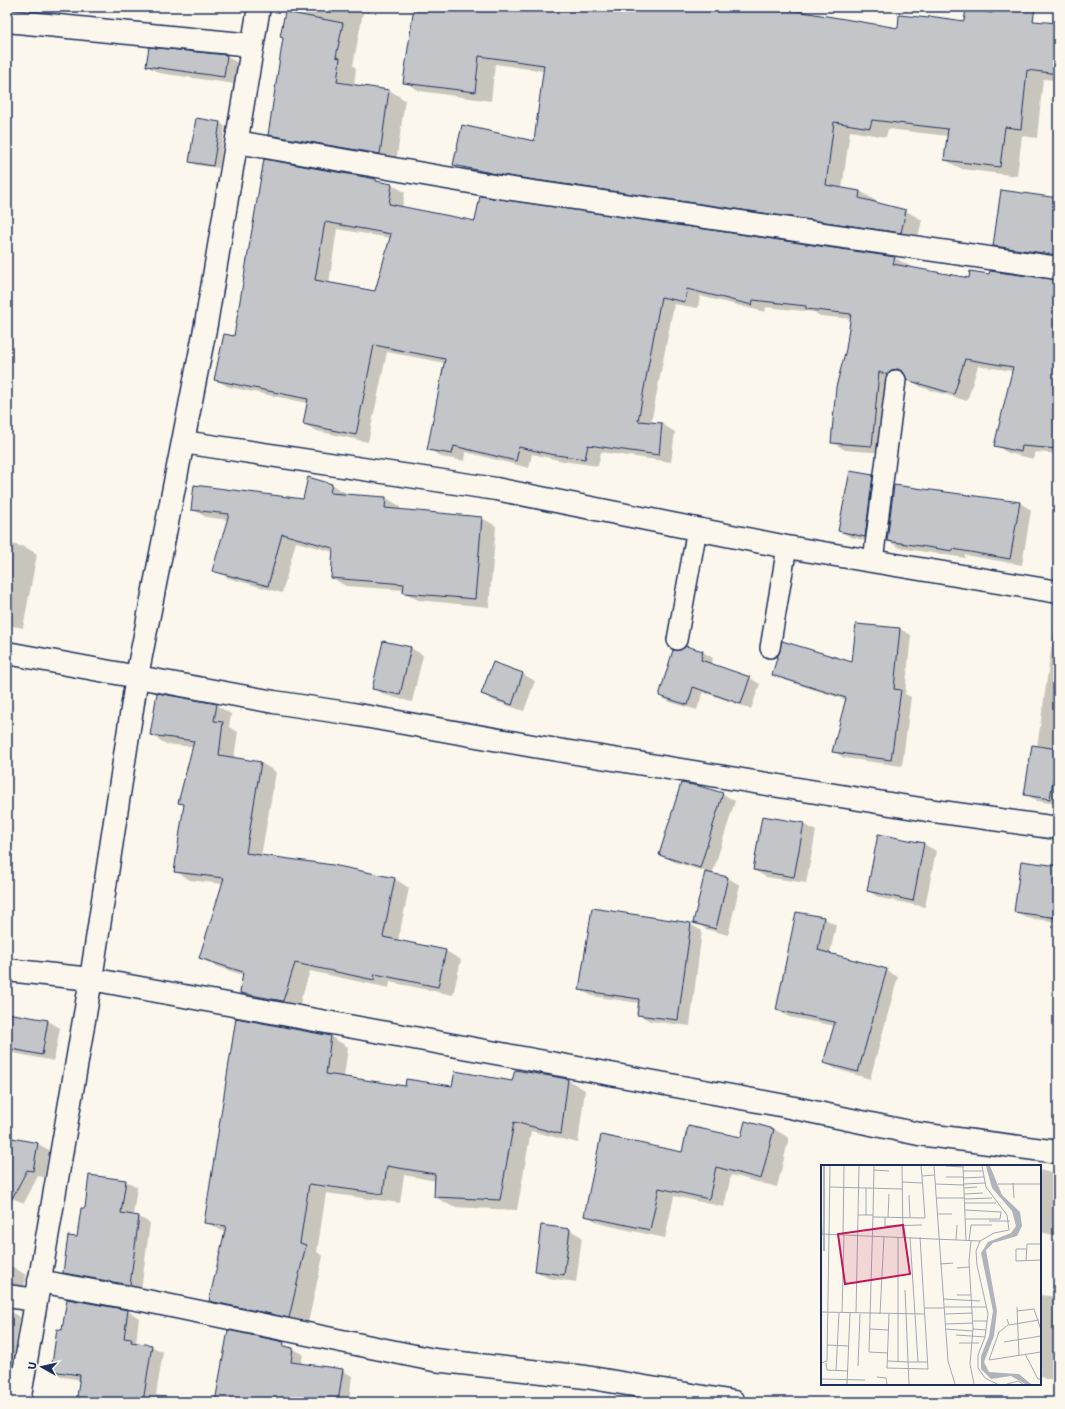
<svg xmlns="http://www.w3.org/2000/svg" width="1065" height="1409" viewBox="0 0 1065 1409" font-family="'Shantell Sans',sans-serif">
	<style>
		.shadow { fill: #0003; fill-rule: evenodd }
		.building { fill: #c3c5c9; stroke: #1b2f5e; fill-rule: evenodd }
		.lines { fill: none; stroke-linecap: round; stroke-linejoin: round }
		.lane-casing { stroke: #1b2f5e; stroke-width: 22 }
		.street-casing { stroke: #1b2f5e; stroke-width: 25 }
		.lane { stroke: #fbf7ec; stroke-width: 19 }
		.street { stroke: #fbf7ec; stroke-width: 22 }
		.inset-river { fill: none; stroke: #afb3bb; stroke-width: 2 }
		.inset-road { fill: none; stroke: #a1a7b3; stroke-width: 1 }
		.view { fill: #c2185b; fill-opacity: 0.15; stroke: #c2185b; stroke-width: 2 }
		.inset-edge { fill: none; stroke: #1b2f5e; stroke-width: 2 }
	</style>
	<rect width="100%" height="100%" fill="#fbf7ec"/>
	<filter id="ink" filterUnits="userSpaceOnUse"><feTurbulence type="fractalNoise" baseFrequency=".025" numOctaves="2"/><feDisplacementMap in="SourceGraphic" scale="8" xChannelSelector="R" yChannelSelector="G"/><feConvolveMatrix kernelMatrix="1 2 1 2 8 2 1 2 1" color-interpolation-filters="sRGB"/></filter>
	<g filter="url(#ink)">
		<path class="shadow" d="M 289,7 L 371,7 L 370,13 L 363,12 L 353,66 L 356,68 L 354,86 L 389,90 L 405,100 L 396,163 L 285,143 L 269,134 Z
			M 415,7 L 767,7 L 899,29 L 1058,36 L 1058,80 L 1043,79 L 1037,138 L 1022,136 L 1017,176 L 962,169 L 945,160 L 948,136 L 888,129 L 886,137 L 850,131 L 842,189 L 860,191 L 876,201 L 876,203 L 906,211 L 922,220 L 917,241 L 471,174 L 454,164 L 534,142 L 544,71 L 495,64 L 491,101 L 420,91 L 404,82 Z
			M 226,56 L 238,63 L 235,84 L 159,73 L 147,66 Z
			M 220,123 L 225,126 L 219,168 L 196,165 L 190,161 Z
			M 265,160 L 376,180 L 382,183 L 392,185 L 405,192 L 402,208 L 476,222 L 895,258 L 908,265 L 907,268 L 970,279 L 1058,283 L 1058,454 L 1035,452 L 1034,459 L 1008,453 L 995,445 L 1013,371 L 978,366 L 967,401 L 921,387 L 905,377 L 885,453 L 845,450 L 832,442 L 851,319 L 820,316 L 814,312 L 766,307 L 765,312 L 700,296 L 698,308 L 674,304 L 651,423 L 662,424 L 675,432 L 671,462 L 601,452 L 598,466 L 563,461 L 532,454 L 529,468 L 466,452 L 465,461 L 441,457 L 429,449 L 446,363 L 387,352 L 368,442 L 317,431 L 304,424 L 308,403 L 229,387 L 216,380 L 235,338 ZM 337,229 L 391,238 L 376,292 L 329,283 Z
			M 1058,199 L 1058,260 L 1006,252 L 994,245 Z
			M 872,476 L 884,483 L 877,543 L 851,537 L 839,531 Z
			M 309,478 L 332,485 L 346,493 L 346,495 L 386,498 L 400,506 L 400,511 L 482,518 L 496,526 L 489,607 L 418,600 L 404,592 L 404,590 L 346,586 L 332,578 L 334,552 L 296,542 L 282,593 L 228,578 L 214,570 L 228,520 L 206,517 L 192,509 L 304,500 Z
			M 1020,503 L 1031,510 L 1022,565 L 965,555 L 965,558 L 900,548 L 888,541 Z
			M 7,543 L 25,547 L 37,554 L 23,628 L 7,625 Z
			M 1057,610 L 1058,610 L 1058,804 L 1037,801 L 1025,794 L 1037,747 Z
			M 900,629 L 911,635 L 905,694 L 911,697 L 902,766 L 844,758 L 833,751 L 846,700 L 784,680 L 773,674 L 853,663 Z
			M 384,642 L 411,648 L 423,655 L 412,702 L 385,695 L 373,688 Z
			M 686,647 L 703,652 L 713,658 L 711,665 L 750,678 L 760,684 L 751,709 L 703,692 L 697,710 L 670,702 L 660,696 L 681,651 Z
			M 493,663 L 523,674 L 535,681 L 524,711 L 494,701 L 482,694 Z
			M 216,705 L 231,714 L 229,727 L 238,732 L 234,758 L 261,763 L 276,772 L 261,856 L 395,879 L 409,888 L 398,941 L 446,951 L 461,960 L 453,995 L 390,982 L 389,988 L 310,971 L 298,1009 L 256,1002 L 241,993 L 243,975 L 215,966 L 200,958 L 223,884 L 190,880 L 175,871 L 185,805 L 179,802 L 194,747 L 166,744 L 151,735 Z
			M 699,787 L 723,794 L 735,801 L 712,875 L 728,878 L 740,885 L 728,935 L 706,929 L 694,922 L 706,872 L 672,861 L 660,854 Z
			M 804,824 L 816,831 L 806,883 L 766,877 L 754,870 Z
			M 879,835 L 924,844 L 936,851 L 925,907 L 880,898 L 868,891 Z
			M 1058,867 L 1058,922 L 1027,918 L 1015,911 Z
			M 797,913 L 824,918 L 836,925 L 830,954 L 886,970 L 898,977 L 870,1079 L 836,1069 L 824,1062 L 835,1026 L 789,1017 L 777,1010 Z
			M 690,924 L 702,931 L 690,1026 L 650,1021 L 638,1014 L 639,1003 L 592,996 L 580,990 Z
			M 7,1014 L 48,1021 L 60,1028 L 54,1061 L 13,1053 L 7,1050 Z
			M 237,1019 L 331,1037 L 348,1047 L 344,1077 L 406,1087 L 453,1087 L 512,1082 L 516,1071 L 568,1080 L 585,1090 L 578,1143 L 531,1131 L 517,1210 L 453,1207 L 435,1197 L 436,1181 L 404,1175 L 400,1203 L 326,1193 L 317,1252 L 323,1256 L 307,1327 L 227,1310 L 210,1300 L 226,1233 L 205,1222 Z
			M 774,1129 L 789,1138 L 777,1187 L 731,1175 L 724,1207 L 674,1196 L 665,1238 L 601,1224 L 585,1215 L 683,1153 Z
			M 7,1138 L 38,1144 L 49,1150 L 44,1177 L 38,1176 L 24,1203 L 14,1199 L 7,1198 Z
			M 1040,1170 L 1058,1175 L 1058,1236 L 1040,1232 Z
			M 90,1177 L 126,1181 L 137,1187 L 133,1216 L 139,1217 L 150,1223 L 141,1291 L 75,1278 L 64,1272 L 78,1238 L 85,1209 Z
			M 542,1226 L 570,1230 L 582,1237 L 576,1282 L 548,1278 L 536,1271 Z
			M 7,1266 L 13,1267 L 26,1275 L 24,1291 L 8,1302 L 11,1312 L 20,1317 L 8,1394 Z
			M 1040,1295 L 1058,1297 L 1058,1381 L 1046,1379 L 1040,1376 Z
			M 67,1300 L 128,1311 L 139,1318 L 136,1343 L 151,1346 L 163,1352 L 156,1395 L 200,1402 L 88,1402 L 78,1396 L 81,1380 L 63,1377 L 52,1371 L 63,1331 Z
			M 283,1343 L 303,1354 L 301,1365 L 342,1370 L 352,1376 L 349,1402 L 224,1402 Z"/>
		<path class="building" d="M 414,7 L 773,7 L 898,28 L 899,15 L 929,18 L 929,16 L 964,21 L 966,9 L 992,13 L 993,7 L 1035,7 L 1033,21 L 1058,23 L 1058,74 L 1027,70 L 1021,129 L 1005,127 L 1000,167 L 944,160 L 948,129 L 872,120 L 870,128 L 834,122 L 826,185 L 860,191 L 859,198 L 906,210 L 901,233 L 501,175 L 453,165 L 462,125 L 534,141 L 544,65 L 479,56 L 475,92 L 403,83 Z
			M 285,12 L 343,23 L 336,57 L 340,58 L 337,82 L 389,90 L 380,154 L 268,135 L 283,38 L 280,37 Z
			M 149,47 L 227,55 L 224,77 L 146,66 Z
			M 196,118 L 220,122 L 213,166 L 189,162 Z
			M 264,159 L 376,179 L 376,181 L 392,184 L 389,204 L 475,221 L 480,196 L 895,257 L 893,264 L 969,278 L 970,271 L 989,274 L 990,271 L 1058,280 L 1058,449 L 1022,446 L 1021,452 L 994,446 L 1013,367 L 965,359 L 954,394 L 907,380 L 903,372 L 898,369 L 891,370 L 887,374 L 879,372 L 872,446 L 831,443 L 836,387 L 846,349 L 851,314 L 806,309 L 806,306 L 753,300 L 752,305 L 687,289 L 685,302 L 661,297 L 638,421 L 662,423 L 659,455 L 588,445 L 585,459 L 549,454 L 519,447 L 516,461 L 454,446 L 452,454 L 427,450 L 445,359 L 374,345 L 356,435 L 303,424 L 308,399 L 214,380 L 224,334 L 234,336 ZM 325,222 L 391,234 L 375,291 L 315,280 Z
			M 1001,190 L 1058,198 L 1058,255 L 993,246 Z
			M 850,471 L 873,475 L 865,537 L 838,531 Z
			M 308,477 L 332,484 L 330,493 L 386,497 L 385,508 L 482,517 L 475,599 L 403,593 L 404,584 L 331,578 L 333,548 L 282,534 L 268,586 L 212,571 L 229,514 L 191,510 L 194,485 L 303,499 Z
			M 894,485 L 1020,502 L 1010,559 L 953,549 L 953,551 L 887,541 Z
			M 856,624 L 900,628 L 894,689 L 901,690 L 891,760 L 832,752 L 846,698 L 772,675 L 782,641 L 852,662 Z
			M 383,641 L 411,647 L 400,695 L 372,689 Z
			M 686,646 L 703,651 L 701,660 L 750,677 L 741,704 L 693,687 L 688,705 L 659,696 L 673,650 L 680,650 Z
			M 493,662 L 523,673 L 512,705 L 481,694 Z
			M 157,693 L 217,704 L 214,721 L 223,722 L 219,755 L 261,762 L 246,853 L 333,865 L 395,878 L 383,937 L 446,950 L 438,987 L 375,974 L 374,980 L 295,963 L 283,1001 L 240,993 L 243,972 L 199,958 L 224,878 L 174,872 L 184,804 L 178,803 L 194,741 L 150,735 Z
			M 1032,745 L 1058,749 L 1050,799 L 1024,795 Z
			M 681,783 L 699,786 L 723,793 L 700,868 L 659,855 Z
			M 762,816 L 804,823 L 794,877 L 753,870 Z
			M 878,834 L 924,843 L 913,901 L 867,891 Z
			M 1021,861 L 1058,866 L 1058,918 L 1014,912 Z
			M 705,872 L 728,877 L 716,929 L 693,923 Z
			M 592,908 L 691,923 L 678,1020 L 637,1015 L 639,999 L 579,990 Z
			M 796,912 L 824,917 L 818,950 L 887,969 L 858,1072 L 823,1063 L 835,1022 L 776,1010 Z
			M 7,1013 L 48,1020 L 42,1055 L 7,1048 Z
			M 236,1018 L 331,1036 L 326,1074 L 405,1086 L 406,1079 L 452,1086 L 455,1071 L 512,1081 L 515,1070 L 568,1079 L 561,1134 L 514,1122 L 500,1200 L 434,1197 L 435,1174 L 387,1166 L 383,1194 L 309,1184 L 300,1243 L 306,1245 L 289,1318 L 209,1301 L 226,1226 L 204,1223 Z
			M 745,1121 L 774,1129 L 761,1179 L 716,1167 L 709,1199 L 659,1188 L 650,1230 L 584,1216 L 601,1135 L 682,1152 L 688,1126 L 741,1137 Z
			M 7,1137 L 38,1143 L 33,1171 L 27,1170 L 7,1208 Z
			M 89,1175 L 126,1180 L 121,1213 L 139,1216 L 130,1285 L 63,1273 L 68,1236 L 77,1237 L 81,1208 L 85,1208 Z
			M 541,1225 L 570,1229 L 564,1275 L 535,1271 Z
			M 67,1299 L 128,1310 L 124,1338 L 132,1339 L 131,1342 L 152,1345 L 143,1402 L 110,1402 L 77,1397 L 80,1375 L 51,1371 L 57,1329 L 62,1330 Z
			M 228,1330 L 284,1342 L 283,1346 L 293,1348 L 291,1362 L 343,1369 L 338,1402 L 215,1402 Z"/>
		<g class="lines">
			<g class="lane-casing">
				<path id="lane" d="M 873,561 L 896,380
					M 677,640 L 697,529
					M 770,648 L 787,547"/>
			</g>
			<g class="street-casing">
				<path id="street" d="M 7,21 L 252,45
					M 237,142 L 499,187 L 1058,268
					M 183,442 L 496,489 L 787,547 L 1058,592
					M 7,653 L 274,702 L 353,714 L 533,746 L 927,810 L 1058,828
					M 7,970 L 91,979 L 780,1105 L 919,1134 L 1058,1152
					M 39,1281 L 147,1301 L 434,1360 L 586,1377 L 734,1402
					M 7,1296 L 36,1300
					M 19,1402 L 91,979 L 137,676 L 206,324 L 259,7"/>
			</g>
			<use href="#lane" class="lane"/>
			<use href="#street" class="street"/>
		</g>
	</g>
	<g transform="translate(821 1165)">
		<rect width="220" height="220" fill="#fbf7ec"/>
		<path d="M 165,1 L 169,1 L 181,30 L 199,47 L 201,61 L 196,71 L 172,78 L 165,85 L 176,146 L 173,171 L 163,197 L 168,207 L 198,209 L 210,219 L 204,219 L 190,211 L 170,214 L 160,204 L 160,191 L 168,171 L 172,146 L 160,88 L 167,77 L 190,68 L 195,61 L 191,46 L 171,23 Z" fill="#afb3bb"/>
		<path class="inset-river" d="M 3,86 L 3,1"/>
		<path class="inset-road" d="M 81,1 L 82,72M 100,1 L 101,11 L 113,10M 113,1 L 127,196 L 134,219M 125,1 L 142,2M 142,1 L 145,76M 53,5 L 68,6M 142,6 L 162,6M 125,12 L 142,12M 142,13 L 163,12M 81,17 L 101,18M 192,18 L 193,33M 114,19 L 143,20M 143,19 L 164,18M 177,19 L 220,19M 9,22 L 81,24M 143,23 L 156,22M 143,29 L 162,28M 88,30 L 89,53M 115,33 L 144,33M 144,34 L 171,33M 0,36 L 1,70M 144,38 L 175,38M 144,45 L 180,47 L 179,54 L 144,54M 116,49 L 131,49M 37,50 L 52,50 L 53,1M 45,50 L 45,23M 52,50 L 48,187 L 67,188M 52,52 L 104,53 L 101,11M 67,52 L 68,29M 64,53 L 64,61 L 101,60M 168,56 L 189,56M 0,69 L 159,76 L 173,68 L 188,65 L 186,50 L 165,22 L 161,1M 8,70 L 9,1M 22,70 L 23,1M 89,72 L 97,197M 135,75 L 136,60M 148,76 L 150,60 L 171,60M 150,76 L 148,96 L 152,164 L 149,199 L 153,219M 159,76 L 155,86 L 156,100 L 167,149 L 164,172 L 157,190 L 157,203 L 164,213 L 176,219M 205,84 L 195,84 L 195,96 L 220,95M 205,96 L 206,79 L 220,79M 119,99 L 132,98M 136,103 L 148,102M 84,125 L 88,219M 136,130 L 150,130M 122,134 L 159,136M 123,142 L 166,142M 196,142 L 198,191M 104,143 L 123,143M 196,146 L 213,144 L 220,165M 0,147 L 104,149M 21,148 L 23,70M 35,148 L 38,1M 59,149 L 63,71M 68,149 L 66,203 L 107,204 L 99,72M 124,149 L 152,148M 186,154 L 188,160 L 218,155M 152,156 L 166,156M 124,159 L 152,158M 187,160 L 178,167 L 168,195 L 220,187M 49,164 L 67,165M 124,164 L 152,166M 152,164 L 165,165M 135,170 L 164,172M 183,177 L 220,171M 138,178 L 158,178M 6,180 L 28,181M 204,189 L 217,214 L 220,214M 67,196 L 87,197M 77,197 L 77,72M 87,197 L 106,197M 0,198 L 6,196 L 8,70M 5,198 L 6,205 L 27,206M 37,201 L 39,149M 15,206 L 18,148M 56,212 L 65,213 L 66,219M 0,214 L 44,215M 26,219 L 29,148M 186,219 L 197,216 L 202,219"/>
		<path class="view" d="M 82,60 L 89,109 L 24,119 L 17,69 Z"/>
		<rect width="220" height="220" class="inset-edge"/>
	</g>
	<rect width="1065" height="1409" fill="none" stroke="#fbf7ec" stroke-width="24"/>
	<rect x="12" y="12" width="1041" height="1385" fill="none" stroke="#1b2f5e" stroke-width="1.5" filter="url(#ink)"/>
	<g transform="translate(42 1367) rotate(278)" stroke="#fbf7ec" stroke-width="3" paint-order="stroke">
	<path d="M0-3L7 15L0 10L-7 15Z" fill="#1b2f5e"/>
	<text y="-6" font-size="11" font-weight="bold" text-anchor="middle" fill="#1b2f5e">U</text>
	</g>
</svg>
